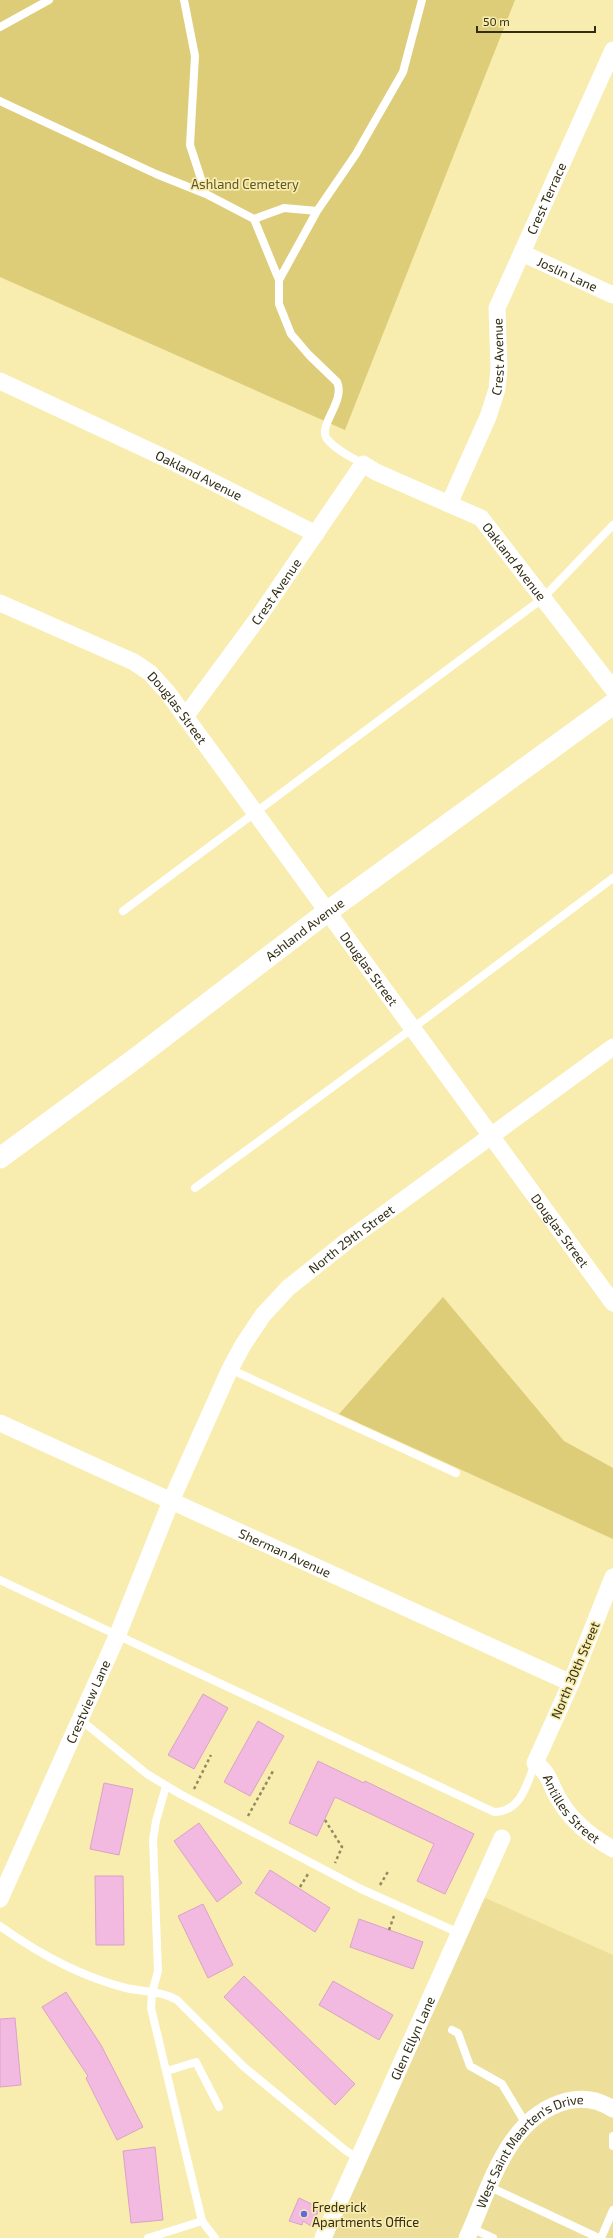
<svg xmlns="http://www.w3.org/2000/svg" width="613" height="2238" viewBox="0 0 613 2238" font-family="'Exo 2',sans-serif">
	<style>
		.built { fill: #eddf99 }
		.green { fill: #ddcd79 }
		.building { fill: #f2bae0; stroke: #d9a3c8 }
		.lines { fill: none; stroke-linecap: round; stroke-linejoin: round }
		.path { stroke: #928a5f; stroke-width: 2.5; stroke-dasharray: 3 3; stroke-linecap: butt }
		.service { stroke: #fff; stroke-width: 8 }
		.minor { stroke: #fff; stroke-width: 17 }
		.tertiary { stroke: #fff; stroke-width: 21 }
		.poi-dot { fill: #6668e1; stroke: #f8ecae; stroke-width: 1.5 }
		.labels { text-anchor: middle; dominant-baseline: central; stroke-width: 3.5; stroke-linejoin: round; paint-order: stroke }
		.park-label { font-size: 13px; fill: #5e5525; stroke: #f8ecae }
		.street-label { font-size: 13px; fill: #322d14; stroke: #f8ecae }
		.poi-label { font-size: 13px; fill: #322d14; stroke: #f8ecae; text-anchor: start }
	</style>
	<rect width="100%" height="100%" fill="#f8ecae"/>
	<path class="built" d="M 483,1897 L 613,1955 L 613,2238 L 331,2238 Z"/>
	<path class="green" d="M 0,0 L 515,0 L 345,430 L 0,277 Z
		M 443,1297 L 564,1441 L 613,1468 L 613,1539 L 339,1414 Z"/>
	<path class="building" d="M 203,1694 L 228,1708 L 194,1769 L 168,1755 Z
		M 258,1721 L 284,1736 L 250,1796 L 224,1782 Z
		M 318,1761 L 364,1783 L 365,1781 L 474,1834 L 445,1894 L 417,1881 L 434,1844 L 335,1797 L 317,1836 L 289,1823 Z
		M 104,1783 L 133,1789 L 119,1855 L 90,1849 Z
		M 199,1823 L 242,1883 L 217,1902 L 174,1841 Z
		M 270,1870 L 330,1908 L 315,1932 L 255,1893 Z
		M 95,1876 L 123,1876 L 124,1945 L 96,1945 Z
		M 203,1904 L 233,1965 L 208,1978 L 178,1916 Z
		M 359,1919 L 423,1942 L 413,1969 L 350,1947 Z
		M 244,1976 L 355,2084 L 335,2105 L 224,1997 Z
		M 333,1981 L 393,2015 L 379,2040 L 319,2005 Z
		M 66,1992 L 101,2045 L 143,2127 L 117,2140 L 86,2078 L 88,2076 L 42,2007 Z
		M 15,2018 L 21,2085 L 0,2087 L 0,2019 Z
		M 155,2147 L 163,2220 L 131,2223 L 123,2151 Z
		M 299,2198 L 320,2208 L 311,2226 L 303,2221 L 302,2225 L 289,2221 Z"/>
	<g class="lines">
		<path class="path" d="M 194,1789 L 211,1755
			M 248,1816 L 273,1771
			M 325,1820 L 342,1847 L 335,1863
			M 380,1885 L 389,1870
			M 300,1887 L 308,1874
			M 389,1930 L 394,1916"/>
		<path class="service" d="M 184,0 L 195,56 L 190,145 L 206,194
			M 0,27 L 49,0
			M 0,101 L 156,174 L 206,194 L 254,219 L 284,208 L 317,211 L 356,154 L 403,72 L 422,0
			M 254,219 L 279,280 L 279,304 L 291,334 L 309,355 L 337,382 C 346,401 317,426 327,439 C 336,450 351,457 363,464
			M 279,280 L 317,211
			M 123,911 L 542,599 L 613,525
			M 195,1188 L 413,1028 L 613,878
			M 230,1369 L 456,1473
			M 0,1580 L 494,1812 C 521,1812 527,1784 535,1763
			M 81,1720 L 147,1774 L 180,1794 L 361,1889 L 459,1933
			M 166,1786 L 156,1821 L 153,1840 L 158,1971 L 152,1993 L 151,2008 L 202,2221 L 215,2238
			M 0,1926 C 39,1954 79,1976 126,1988 C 144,1992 161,1991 177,2000 L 244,2067 L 345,2150 L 359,2159
			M 452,2030 L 458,2033 L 470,2066 L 502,2084 L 526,2124
			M 167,2071 L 196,2062 L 219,2107
			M 613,2136 L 613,2146
			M 490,2187 L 599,2238
			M 471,2228 L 493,2238
			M 148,2238 L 202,2221
			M 601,2238 L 613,2210"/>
		<g class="minor">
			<path id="s1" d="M 522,253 L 613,295"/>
			<path id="s2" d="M 0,381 L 165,458 L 316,534"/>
			<path id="s3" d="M 449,504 L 488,417 L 497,389 L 499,368 L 497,308 L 613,50"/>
			<path id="s4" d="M 0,603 L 134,662 L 150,673 L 168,693 L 613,1303"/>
			<path id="s5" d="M 185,717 L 258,618 L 363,464 L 376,472 L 481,518 L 613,689"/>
			<path id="s6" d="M 0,1423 L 571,1683"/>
			<path id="s7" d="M 613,1577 L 571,1683 L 535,1763 C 552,1775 549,1785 560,1801 C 572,1821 593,1838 613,1849"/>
			<path id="s8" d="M 0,1899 L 118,1634 L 171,1501 L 230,1369 L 243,1345 L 263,1315 L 288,1288 L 347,1241 L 613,1047"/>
			<path id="s9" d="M 323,2238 L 502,1838"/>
			<path id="s10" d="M 467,2238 C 490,2188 507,2116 567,2101 C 583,2097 599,2100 613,2109"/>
		</g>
		<path class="tertiary" id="s11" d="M 0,1158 L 136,1058 L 327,912 L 613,704"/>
	</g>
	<circle class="poi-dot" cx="304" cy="2214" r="4"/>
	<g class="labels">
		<g class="park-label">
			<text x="245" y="184">Ashland Cemetery</text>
		</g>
		<g class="street-label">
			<text stroke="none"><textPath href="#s3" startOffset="326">Crest Terrace</textPath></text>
			<text stroke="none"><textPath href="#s1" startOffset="50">Joslin Lane</textPath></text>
			<text stroke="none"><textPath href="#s3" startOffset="157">Crest Avenue</textPath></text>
			<text stroke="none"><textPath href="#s2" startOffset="220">Oakland Avenue</textPath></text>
			<text stroke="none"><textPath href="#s5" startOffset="494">Oakland Avenue</textPath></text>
			<text stroke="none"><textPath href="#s5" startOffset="155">Crest Avenue</textPath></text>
			<text stroke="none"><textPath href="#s4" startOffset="210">Douglas Street</textPath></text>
			<text stroke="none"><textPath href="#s11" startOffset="381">Ashland Avenue</textPath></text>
			<text stroke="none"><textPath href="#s4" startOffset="534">Douglas Street</textPath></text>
			<text stroke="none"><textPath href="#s4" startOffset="858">Douglas Street</textPath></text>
			<text stroke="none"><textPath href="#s8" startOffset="758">North 29th Street</textPath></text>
			<text stroke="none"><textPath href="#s6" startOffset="313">Sherman Avenue</textPath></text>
			<text transform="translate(575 1670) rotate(-67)">North 30th Street</text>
			<text stroke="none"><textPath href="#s8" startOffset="216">Crestview Lane</textPath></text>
			<text stroke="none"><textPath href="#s7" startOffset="261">Antilles Street</textPath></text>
			<text stroke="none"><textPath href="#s9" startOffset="219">Glen Ellyn Lane</textPath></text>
			<text stroke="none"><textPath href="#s10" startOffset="113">West Saint Maarten's Drive</textPath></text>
		</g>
		<g class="poi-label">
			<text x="312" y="2207">Frederick<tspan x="312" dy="15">Apartments Office</tspan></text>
		</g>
	</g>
	<path d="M477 26v6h118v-6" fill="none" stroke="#322d14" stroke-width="2"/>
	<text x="483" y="26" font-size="12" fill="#322d14" stroke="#f8ecae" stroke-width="3" paint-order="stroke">50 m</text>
</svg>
